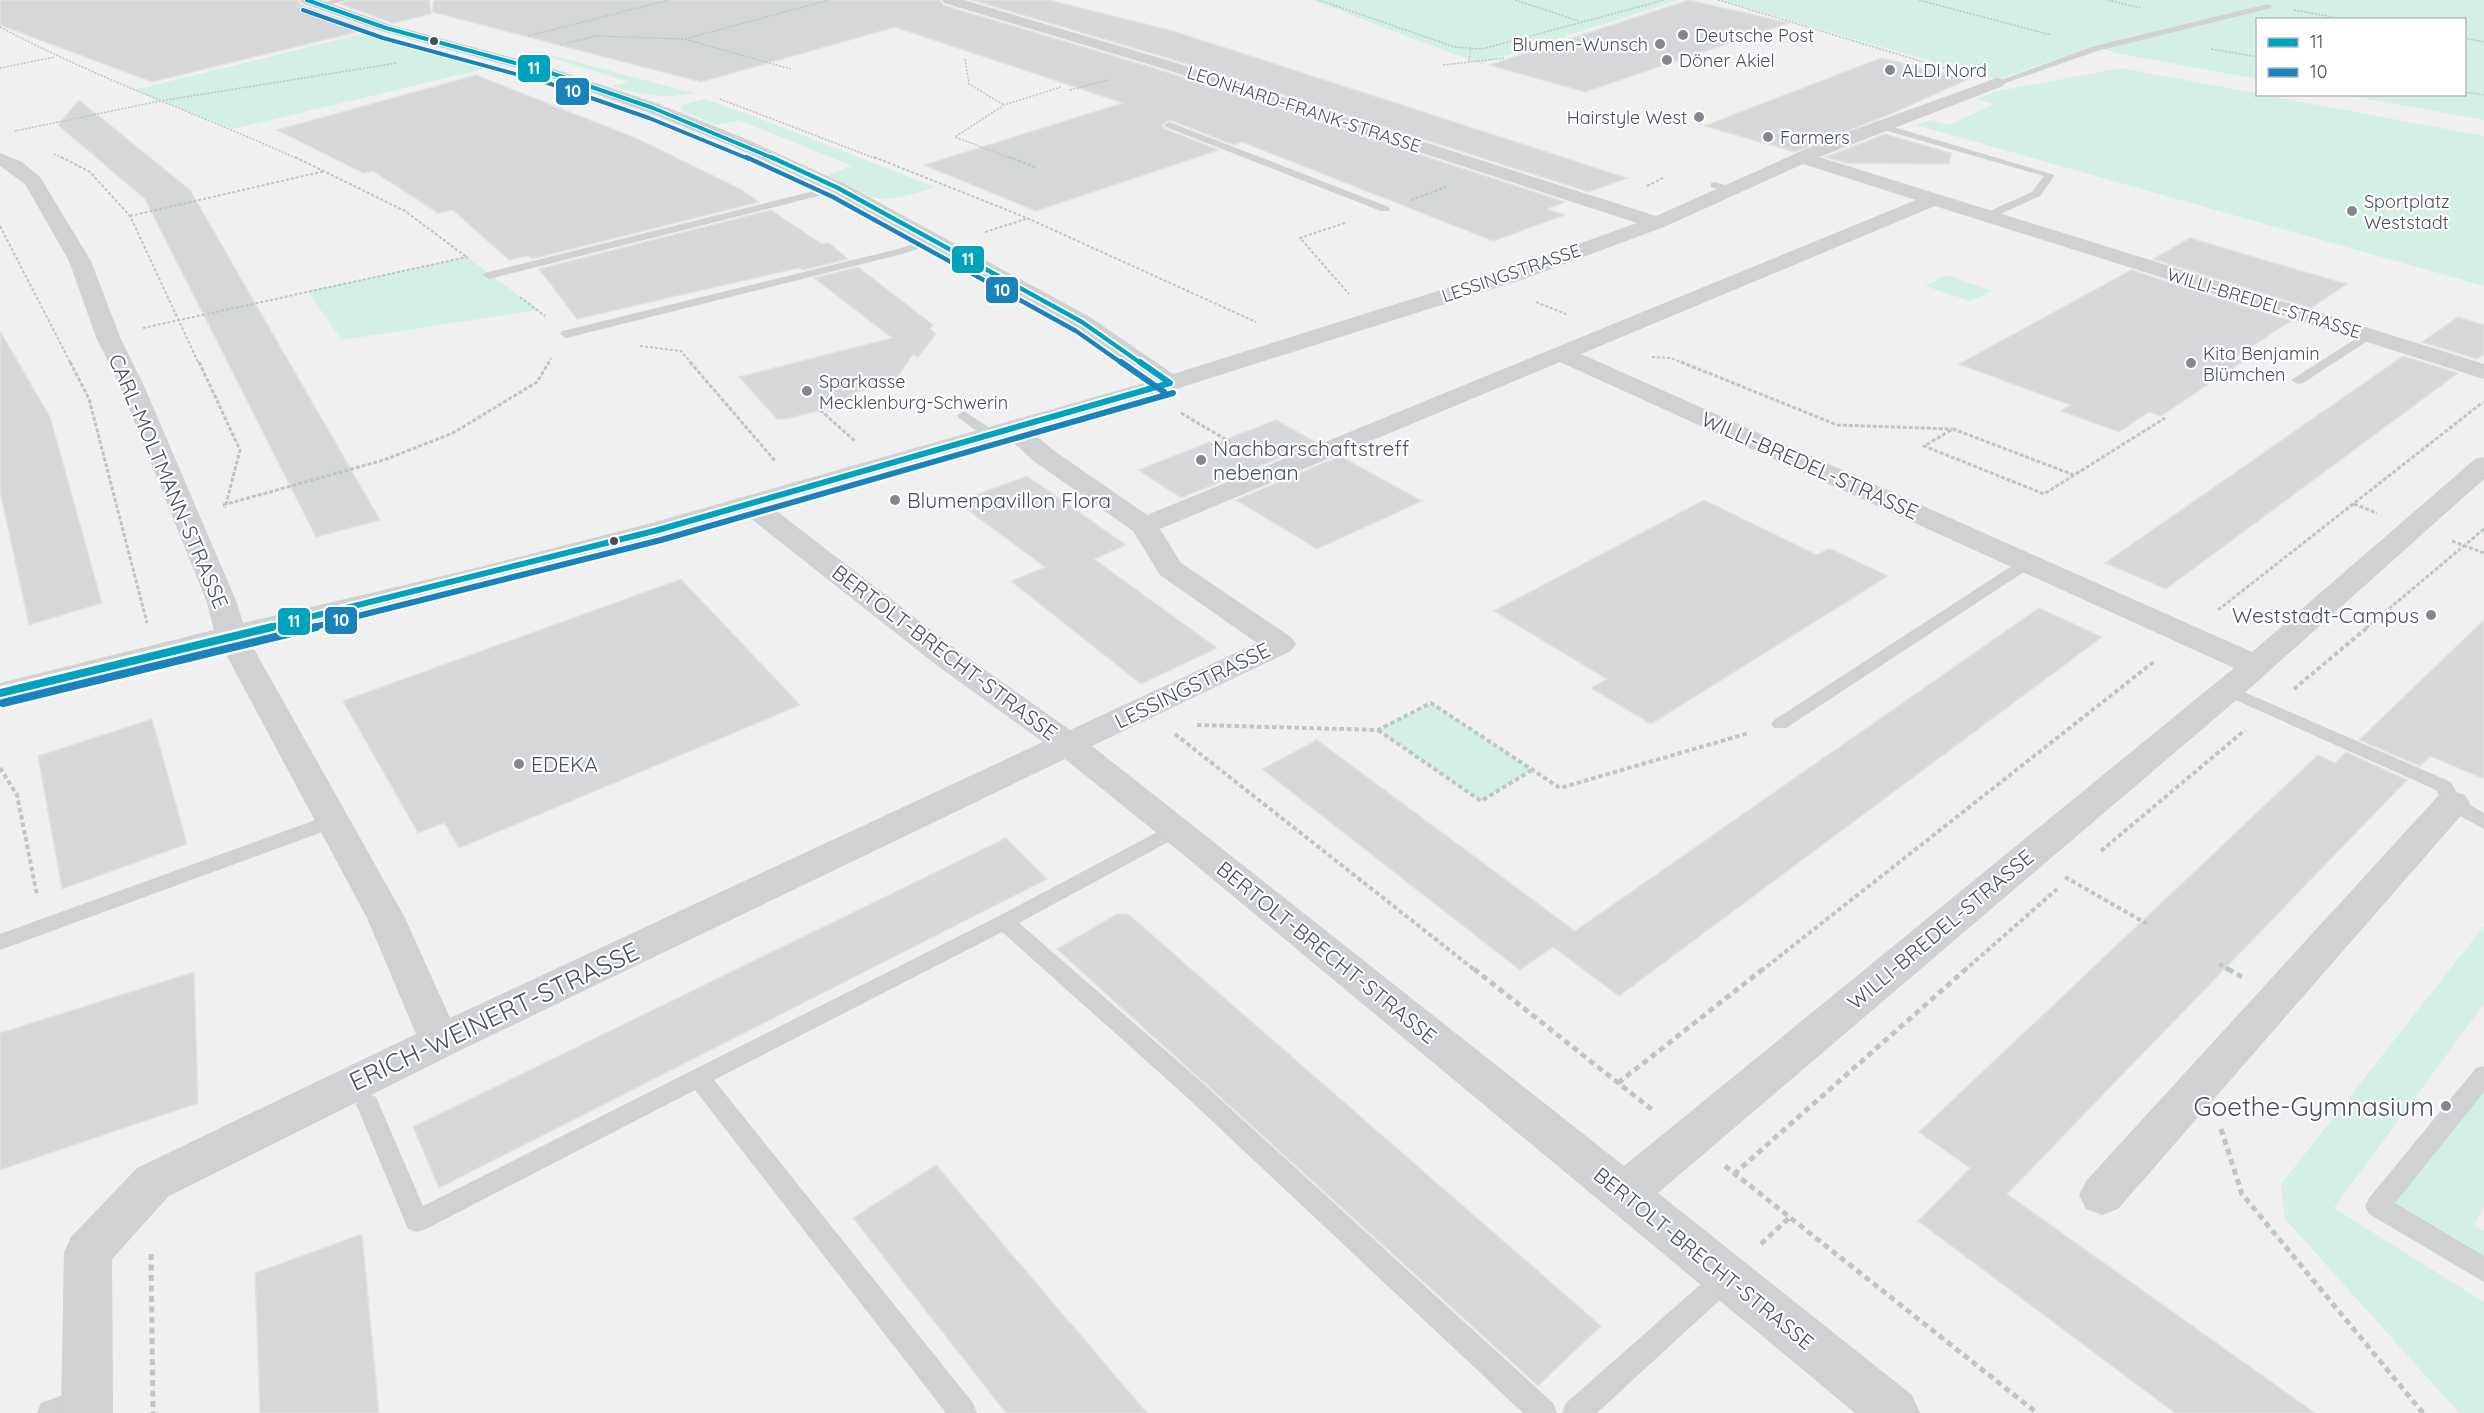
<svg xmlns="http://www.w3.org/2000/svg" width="2484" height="1413" viewBox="0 0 2484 1413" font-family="Quicksand,sans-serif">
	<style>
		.green { fill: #d4f0e4 }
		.building { fill: #d6d7d9; stroke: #e2e2e3; stroke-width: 1.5 }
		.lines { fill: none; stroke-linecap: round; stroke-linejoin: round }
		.path-far4 { stroke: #bbc6c5; stroke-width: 1.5; stroke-dasharray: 2 1.5; stroke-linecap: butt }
		.path-far3 { stroke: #bbc6c5; stroke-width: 2; stroke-dasharray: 3 2; stroke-linecap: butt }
		.path-far2 { stroke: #bbc6c5; stroke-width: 3; stroke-dasharray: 4 2; stroke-linecap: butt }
		.path-far1 { stroke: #bbc6c5; stroke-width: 4; stroke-dasharray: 4.5 3; stroke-linecap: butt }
		.path { stroke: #bbc6c5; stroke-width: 5; stroke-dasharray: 6 4.5; stroke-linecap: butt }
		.service { fill: #cfd1d3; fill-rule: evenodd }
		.minor { fill: #cfd1d3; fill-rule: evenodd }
		.bus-1-far3-casing { stroke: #fff; stroke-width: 6 }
		.bus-1-far2-casing { stroke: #fff; stroke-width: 8 }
		.bus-1-far1-casing { stroke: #fff; stroke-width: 10 }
		.bus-1-casing { stroke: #fff; stroke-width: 13 }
		.bus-2-far3-casing { stroke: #fff; stroke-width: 6 }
		.bus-2-far2-casing { stroke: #fff; stroke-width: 8 }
		.bus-2-far1-casing { stroke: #fff; stroke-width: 10 }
		.bus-2-casing { stroke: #fff; stroke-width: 13 }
		.bus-1-far3 { stroke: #00a3be; stroke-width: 4 }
		.bus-1-far2 { stroke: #00a3be; stroke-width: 4.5 }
		.bus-1-far1 { stroke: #00a3be; stroke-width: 6 }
		.bus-1 { stroke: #00a3be; stroke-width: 8 }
		.bus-2-far3 { stroke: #1b83bc; stroke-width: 4 }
		.bus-2-far2 { stroke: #1b83bc; stroke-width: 4.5 }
		.bus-2-far1 { stroke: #1b83bc; stroke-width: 6 }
		.bus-2 { stroke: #1b83bc; stroke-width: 8 }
		.poi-dot { fill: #828790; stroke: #fff; stroke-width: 2 }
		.bus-dot { fill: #474f5d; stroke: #fff; stroke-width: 2 }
		.labels { text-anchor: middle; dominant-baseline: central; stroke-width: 4.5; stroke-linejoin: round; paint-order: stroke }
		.far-poi-label { font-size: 18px; fill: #474f5d; stroke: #fff; text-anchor: start }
		.far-street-label { font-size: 18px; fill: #474f5d; stroke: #fff }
		.poi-label { font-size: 21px; fill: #474f5d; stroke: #fff; text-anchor: start }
		.street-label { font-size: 21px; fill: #474f5d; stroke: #fff }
		.near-street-label { font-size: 26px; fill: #474f5d; stroke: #fff }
		.near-poi-label { font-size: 26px; fill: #474f5d; stroke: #fff; text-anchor: end }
		.line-badge { stroke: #fff; stroke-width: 2 }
		.badge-label { font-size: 16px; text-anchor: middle; font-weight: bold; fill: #fff }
	</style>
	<rect width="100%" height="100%" fill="#f1f0f0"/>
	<path class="green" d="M 1312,0 L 1678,0 L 1480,64 Z
		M 1719,0 L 2484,0 L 2484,120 L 2345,95 L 2464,94 L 2464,20 L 2258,20 L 2257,79 L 2116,53 L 2093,46 L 1996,80 Z
		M 370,32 L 492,67 L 233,129 L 134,90 Z
		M 539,52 L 694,93 C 665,99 641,95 613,86 L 628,82 L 536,53 Z
		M 2121,68 L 2484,136 L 2484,286 L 1916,125 L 1930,120 L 1950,125 L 1994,104 L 1977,99 L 1993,92 Z
		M 704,99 L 748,114 L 935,187 C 878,206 879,202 827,175 L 852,166 L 739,120 L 717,125 L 680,110 L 683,105 Z
		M 467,257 L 538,310 L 342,340 L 307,291 Z
		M 1946,275 L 1947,275 L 1992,291 L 1970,301 L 1925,286 Z
		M 1431,703 L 1532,770 L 1481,801 L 1378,730 Z
		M 2484,926 L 2484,1004 L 2334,1208 L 2484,1302 L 2484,1413 L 2459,1413 L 2285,1219 L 2281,1184 Z
		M 2484,1075 L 2484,1207 L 2474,1225 L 2484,1231 L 2484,1270 L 2378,1206 Z"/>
	<path class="building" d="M 0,0 L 298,0 L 301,5 L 369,29 L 152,82 L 0,25 Z
		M 349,0 L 429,0 L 431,14 L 393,23 L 340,4 Z
		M 434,0 L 940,0 L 943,5 L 1157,69 L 1565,202 L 1547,209 L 1565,215 L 1493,241 L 1242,142 L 1234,145 L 1170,120 L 1162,125 L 1165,129 L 1219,150 L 1036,211 L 924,165 L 1123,103 L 895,27 L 701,82 L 432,12 Z
		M 972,0 L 1049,0 L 1173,31 L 1627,178 L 1589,192 L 1171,59 Z
		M 1689,0 L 1789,23 L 1585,92 L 1489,65 Z
		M 1881,58 L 1969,79 L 1888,115 L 1795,152 L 1704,126 Z
		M 476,75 L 638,139 L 740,189 L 759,202 L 532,259 L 529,256 L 509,260 L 453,210 L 438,213 L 373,171 L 363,173 L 277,130 Z
		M 79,100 L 190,190 L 380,520 L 316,537 L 145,199 L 58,125 Z
		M 1885,134 L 1951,153 L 1949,164 L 1846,163 L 1826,157 Z
		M 771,210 L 822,244 L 829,243 L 848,259 L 803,270 L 799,268 L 577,319 L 539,269 Z
		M 2190,238 L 2281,265 L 2347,284 L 2311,308 L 2153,259 Z
		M 858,267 L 933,325 L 930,329 L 936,334 L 918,357 L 913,354 L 894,382 L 851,394 L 857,400 L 787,419 L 777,419 L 739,377 L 892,338 L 814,278 Z
		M 2131,270 L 2291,321 L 2234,358 L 2243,361 L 2161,416 L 2149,412 L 2119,432 L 2061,411 L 2070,405 L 1959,364 Z
		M 2458,317 L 2484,325 L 2484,354 L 2477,359 L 2422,342 Z
		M 0,331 L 50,417 L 102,603 L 29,625 L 0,491 Z
		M 2403,356 L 2458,373 L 2166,589 L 2105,563 Z
		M 1276,420 L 1317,443 L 1181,498 L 1138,470 L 1210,442 L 1214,444 Z
		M 1340,456 L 1422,501 L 1317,549 L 1236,500 Z
		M 1027,476 L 1126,545 L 1094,559 L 1217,648 L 1141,684 L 1011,581 L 1045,567 L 957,502 Z
		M 1704,500 L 1817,555 L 1829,548 L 1888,576 L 1651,724 L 1591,688 L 1607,679 L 1494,611 Z
		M 681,579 L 800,705 L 459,848 L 444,823 L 418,833 L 343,701 Z
		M 2039,608 L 2102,637 L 1619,996 L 1553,947 L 1520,970 L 1262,769 L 1317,740 L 1575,931 Z
		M 2484,620 L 2484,779 L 2430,756 L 2420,766 L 2359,740 Z
		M 152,719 L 187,844 L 62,889 L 38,756 Z
		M 2346,752 L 2407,780 L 2007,1194 L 2315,1413 L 2175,1413 L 1918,1221 L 1970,1168 L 1919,1132 L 2318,755 L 2335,763 Z
		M 1006,838 L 1047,879 L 439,1188 L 413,1127 Z
		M 1117,914 L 1128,914 L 1601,1326 L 1538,1386 L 1057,949 Z
		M 194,972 L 198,1103 L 0,1170 L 0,1033 Z
		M 936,1165 L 1031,1277 L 1147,1413 L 1006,1413 L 853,1218 Z
		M 362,1234 L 379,1413 L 260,1413 L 255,1273 Z"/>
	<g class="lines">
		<path class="path-far4" d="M 1319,0 L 1455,47 L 1482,49 L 1664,0
			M 1515,0 L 1579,21
			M 1718,0 L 1947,69
			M 1919,0 L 2051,35
			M 2108,0 L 2141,8
			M 2294,10 L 2350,20
			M 0,27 C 96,78 199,114 298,159
			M 528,36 L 669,0
			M 2464,38 L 2484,42
			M 685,39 L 829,0
			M 560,45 L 596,36 L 684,39 L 791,69
			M 2211,49 L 2258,57
			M 965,59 L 969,84 L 1004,105
			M 1469,61 L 1471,48
			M 1443,65 L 1505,58
			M 0,68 L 55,57
			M 1070,90 L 1109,80
			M 2464,92 L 2484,95
			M 720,99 L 877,159
			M 15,131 L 160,101 L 397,63
			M 54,154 L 64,159
			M 1013,159 L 955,137 L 1004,105 L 1061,87"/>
		<path class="path-far3" d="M 61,157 L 90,172 L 130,216 L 199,364
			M 295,157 L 405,211 L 468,258
			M 874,157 L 1027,218 L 1256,322
			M 1009,157 L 1035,167
			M 1647,186 L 1665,177
			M 1411,200 L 1446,187
			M 130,216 L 325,171
			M 1345,223 L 1300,238 L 1349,294
			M 0,226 L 71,364
			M 985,232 L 1026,219
			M 520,297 L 545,316
			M 1536,302 L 1568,315
			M 143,328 L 467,257
			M 640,346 L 681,351 L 692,364
			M 1652,357 L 1671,358 L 1685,364
			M 548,364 L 551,358"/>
		<path class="path-far2" d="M 70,362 L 89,399 L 147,623
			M 199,362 L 240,450 L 225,508
			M 690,362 L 776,462
			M 1681,362 L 1837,425 L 1952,429
			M 820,410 L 855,441
			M 1181,413 L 1242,449
			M 2074,475 L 1953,429 L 1924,446 L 2044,494 L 2165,418
			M 2354,504 L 2377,513
			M 223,505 L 384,460 L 453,433 L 537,382 L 549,362
			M 2452,541 L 2484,553
			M 2218,610 L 2483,402
			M 2366,628 L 2484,529"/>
		<path class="path-far1" d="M 2294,689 L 2368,627
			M 1197,725 L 1378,730 L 1431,703 L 1560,788 L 1749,733
			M 1378,730 L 1481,801 L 1532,770
			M 1175,734 L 1476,971
			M 0,768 L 17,795 L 37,895
			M 2101,851 L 2245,730
			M 2065,877 L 2149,925
			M 2219,964 L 2231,971
			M 1761,971 L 2156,660
			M 1964,971 L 2057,889"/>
		<path class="path" d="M 1474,969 L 1655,1112
			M 2228,969 L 2242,977
			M 1618,1083 L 1763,969
			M 2221,1129 L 2242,1194 L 2423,1413
			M 1725,1166 L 2037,1413
			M 1734,1174 L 1966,969
			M 1761,1244 L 1789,1218
			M 151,1254 L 153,1413"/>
		<path class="service" d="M 333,0 L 347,0 L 321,7 L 317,5 Z
			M 2268,4 L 2272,6 L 2271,8 L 2097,51 L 2000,85 L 1993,83 L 2091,47 Z
			M 1169,122 L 1389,207 L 1390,209 L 1389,211 L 1381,211 L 1166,127 L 1164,125 Z
			M 1877,124 L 1883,124 L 2055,175 L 2040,196 L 1991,218 L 1983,218 L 1983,214 L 2032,192 L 2044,176 L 1877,128 Z
			M 1715,182 L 1735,188 L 1736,190 L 1731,193 L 1711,187 L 1711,183 Z
			M 838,185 L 843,188 L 842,190 L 489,279 L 483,275 L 485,273 Z
			M 935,237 L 939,238 L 939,242 L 906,253 L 566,338 L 560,334 L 562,331 L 898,249 Z
			M 2368,331 L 2372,332 L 2374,335 L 2372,338 L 2303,383 L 2298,384 L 2291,380 Z
			M 964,411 L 996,432 L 998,435 L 996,438 L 986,438 L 959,418 L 957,415 Z
			M 2027,558 L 2033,560 L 2035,563 L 2033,566 L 1786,728 L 1774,728 L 1771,724 L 1774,720 L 2021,560 Z
			M 2228,685 L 2451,782 L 2460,799 L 2484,813 L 2484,829 L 2445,808 L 2436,790 L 2222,694 L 2219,690 L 2222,686 Z
			M 332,814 L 339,816 L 342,821 L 339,826 L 0,950 L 0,934 Z
			M 1176,822 L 1183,824 L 1186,829 L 1183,834 L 1019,923 L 1196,1077 L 1553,1403 L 1557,1413 L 1523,1413 L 1180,1091 L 1002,932 L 714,1080 L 973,1403 L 977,1413 L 946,1413 L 695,1090 L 426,1229 L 417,1232 L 408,1229 L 356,1104 L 360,1097 L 368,1094 L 376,1097 L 423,1206 L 997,917 Z
			M 2484,1066 L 2484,1092 L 2395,1203 L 2484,1256 L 2484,1282 L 2369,1214 L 2365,1206 L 2369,1198 L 2476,1068 Z
			M 1727,1265 L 1736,1269 L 1740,1277 L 1736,1285 L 1597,1413 L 1562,1413 L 1566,1403 L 1718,1269 Z
			M 82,1388 L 92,1391 L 96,1401 L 92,1411 L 86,1413 L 37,1413 L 41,1403 Z"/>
		<path class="minor" d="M 300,0 L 321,0 L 391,25 L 554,69 L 659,104 L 746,139 L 845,184 L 1090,317 L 1173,374 L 1508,269 L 1637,223 L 1158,67 L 944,3 L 942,0 L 964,0 L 1170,61 L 1656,216 L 1831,138 L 1997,78 L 2003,80 L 2005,83 L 2003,86 L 1819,157 L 2484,364 L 2484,379 L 1935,206 L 1581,354 L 2252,652 L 2475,459 L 2484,457 L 2484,479 L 2240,697 L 1658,1193 L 1912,1395 L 1920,1413 L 1855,1413 L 1163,838 L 1065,759 L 455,1053 L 169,1196 L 112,1259 L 113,1413 L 61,1413 L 64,1252 L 71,1237 L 137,1168 L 416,1034 L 367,918 L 222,647 L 0,703 L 0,683 L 214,630 L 207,603 L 121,388 L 96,337 L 69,261 L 25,184 L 0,166 L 0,153 L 22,162 L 40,177 L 91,261 L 120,337 L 145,388 L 237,603 L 243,623 L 472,569 L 648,524 L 1151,381 L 1074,327 L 831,192 L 734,147 L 647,112 L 542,75 L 381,31 L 302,3 ZM 1803,164 L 1916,200 L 1147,515 L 1053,450 L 1031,431 L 1179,388 L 1524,279 L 1664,227 ZM 1560,362 L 2234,668 L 1624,1166 L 1092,746 L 1291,651 L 1296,644 L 1291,637 L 1181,563 L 1160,529 ZM 1008,438 L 1035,462 L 1133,531 L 1160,575 L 1257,643 L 1070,730 L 957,650 L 770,506 ZM 745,514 L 935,664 L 1043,742 L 450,1018 L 405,918 L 249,640 L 486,583 Z
			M 2452,791 L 2465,795 L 2470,803 L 2465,811 L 2118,1209 L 2102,1215 L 2086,1209 L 2079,1195 L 2086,1181 L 2439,795 Z"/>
		<g class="bus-1-far3-casing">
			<path id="bus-1-far3" d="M 307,0 L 386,28 L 548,72 L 653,108 L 775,159"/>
		</g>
		<g class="bus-1-far2-casing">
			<path id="bus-1-far2" d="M 771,157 L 838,188 L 1082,322 L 1142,364"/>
		</g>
		<g class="bus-1-far1-casing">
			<path id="bus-1-far1" d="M 1140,362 L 1170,383
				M 266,628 L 658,530 L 1170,383"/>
		</g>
		<g class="bus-1-casing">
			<path id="bus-1" d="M 0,693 L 272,627"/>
		</g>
		<g class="bus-2-far3-casing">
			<path id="bus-2-far3" d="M 303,10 L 383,38 L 545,82 L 649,118 L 749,159"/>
		</g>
		<g class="bus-2-far2-casing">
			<path id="bus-2-far2" d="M 746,157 L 833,197 L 1076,331 L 1123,364"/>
		</g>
		<g class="bus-2-far1-casing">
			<path id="bus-2-far1" d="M 1121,362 L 1164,392
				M 310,628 L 661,540 L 1173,393"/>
		</g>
		<g class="bus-2-casing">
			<path id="bus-2" d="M 3,703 L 316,627"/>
		</g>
		<use href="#bus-1-far3" class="bus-1-far3"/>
		<use href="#bus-1-far2" class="bus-1-far2"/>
		<use href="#bus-1-far1" class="bus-1-far1"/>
		<use href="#bus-1" class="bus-1"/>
		<use href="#bus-2-far3" class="bus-2-far3"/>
		<use href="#bus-2-far2" class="bus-2-far2"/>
		<use href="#bus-2-far1" class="bus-2-far1"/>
		<use href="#bus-2" class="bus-2"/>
	</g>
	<g class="poi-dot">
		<circle cx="1683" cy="35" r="6"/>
		<circle cx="1660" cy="44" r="6"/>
		<circle cx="1667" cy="60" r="6"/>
		<circle cx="1890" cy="70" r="6"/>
		<circle cx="1699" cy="117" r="6"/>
		<circle cx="1768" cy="137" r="6"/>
		<circle cx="2352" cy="211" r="6"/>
		<circle cx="2191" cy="363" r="6"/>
		<circle cx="807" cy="391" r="6"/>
		<circle cx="1201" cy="460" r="6"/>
		<circle cx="895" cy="500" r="6"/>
		<circle cx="2431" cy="615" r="6"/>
		<circle cx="519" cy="764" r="6"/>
		<circle cx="2446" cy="1106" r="6"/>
	</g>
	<g class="bus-dot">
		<circle cx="434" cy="41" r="5"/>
		<circle cx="614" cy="541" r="5"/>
	</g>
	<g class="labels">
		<g class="far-poi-label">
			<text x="1695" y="35">Deutsche Post</text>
			<text x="1648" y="44" text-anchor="end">Blumen-Wunsch</text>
			<text x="1679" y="60">Döner Akiel</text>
			<text x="1902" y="70">ALDI Nord</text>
			<text x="1687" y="117" text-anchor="end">Hairstyle West</text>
			<text x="1780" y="137">Farmers</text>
			<text x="2364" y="201">Sportplatz<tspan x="2364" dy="21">Weststadt</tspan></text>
			<text x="2203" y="353">Kita Benjamin<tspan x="2203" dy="21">Blümchen</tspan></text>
			<text x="819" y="381">Sparkasse<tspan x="819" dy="21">Mecklenburg-Schwerin</tspan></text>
		</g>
		<g class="far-street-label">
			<text transform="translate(1304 109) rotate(18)">LEONHARD-FRANK-STRASSE</text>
			<text transform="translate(1511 273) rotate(-19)">LESSINGSTRASSE</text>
			<text transform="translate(2264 303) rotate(17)">WILLI-BREDEL-STRASSE</text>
		</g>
		<g class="poi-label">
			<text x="1213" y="448">Nachbarschaftstreff<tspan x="1213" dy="24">nebenan</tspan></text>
			<text x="907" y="500">Blumenpavillon Flora</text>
			<text x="2419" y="615" text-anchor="end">Weststadt-Campus</text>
			<text x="531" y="764">EDEKA</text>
		</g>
		<g class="street-label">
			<text transform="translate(1810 465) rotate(24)">WILLI-BREDEL-STRASSE</text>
			<text transform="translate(169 481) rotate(67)">CARL-MOLTMANN-STRASSE</text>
			<text transform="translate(945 652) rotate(37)">BERTOLT-BRECHT-STRASSE</text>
			<text transform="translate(1192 685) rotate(-26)">LESSINGSTRASSE</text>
			<text transform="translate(1940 929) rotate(-40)">WILLI-BREDEL-STRASSE</text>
			<text transform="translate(1327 952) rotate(39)">BERTOLT-BRECHT-STRASSE</text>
			<text transform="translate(1704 1258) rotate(39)">BERTOLT-BRECHT-STRASSE</text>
		</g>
		<g class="near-street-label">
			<text transform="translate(494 1016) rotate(-25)">ERICH-WEINERT-STRASSE</text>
		</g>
		<g class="near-poi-label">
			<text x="2434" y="1106">Goethe-Gymnasium</text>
		</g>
	</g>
	<g class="line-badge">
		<rect x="517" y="54" width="34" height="29" rx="6" fill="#00a3be"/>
		<rect x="555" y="77" width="35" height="29" rx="6" fill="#1b83bc"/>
		<rect x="951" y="245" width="34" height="29" rx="6" fill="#00a3be"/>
		<rect x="985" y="276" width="34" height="28" rx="6" fill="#1b83bc"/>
		<rect x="324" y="606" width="34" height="29" rx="6" fill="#1b83bc"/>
		<rect x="277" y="607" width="34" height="29" rx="6" fill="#00a3be"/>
	</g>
	<g class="badge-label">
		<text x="534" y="74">11</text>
		<text x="573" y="97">10</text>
		<text x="968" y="265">11</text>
		<text x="1002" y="296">10</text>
		<text x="341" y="626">10</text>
		<text x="294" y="627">11</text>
	</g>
	<rect x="2256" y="18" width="210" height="78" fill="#ffffff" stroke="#b5b9be" stroke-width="1.5"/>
	<rect x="2268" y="38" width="30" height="9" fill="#00a3be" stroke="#b5b9be" stroke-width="1.5"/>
	<text x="2310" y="48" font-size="18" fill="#474f5d">11</text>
	<rect x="2268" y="68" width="30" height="9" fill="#1b83bc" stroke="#b5b9be" stroke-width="1.5"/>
	<text x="2310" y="78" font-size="18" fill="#474f5d">10</text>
</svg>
